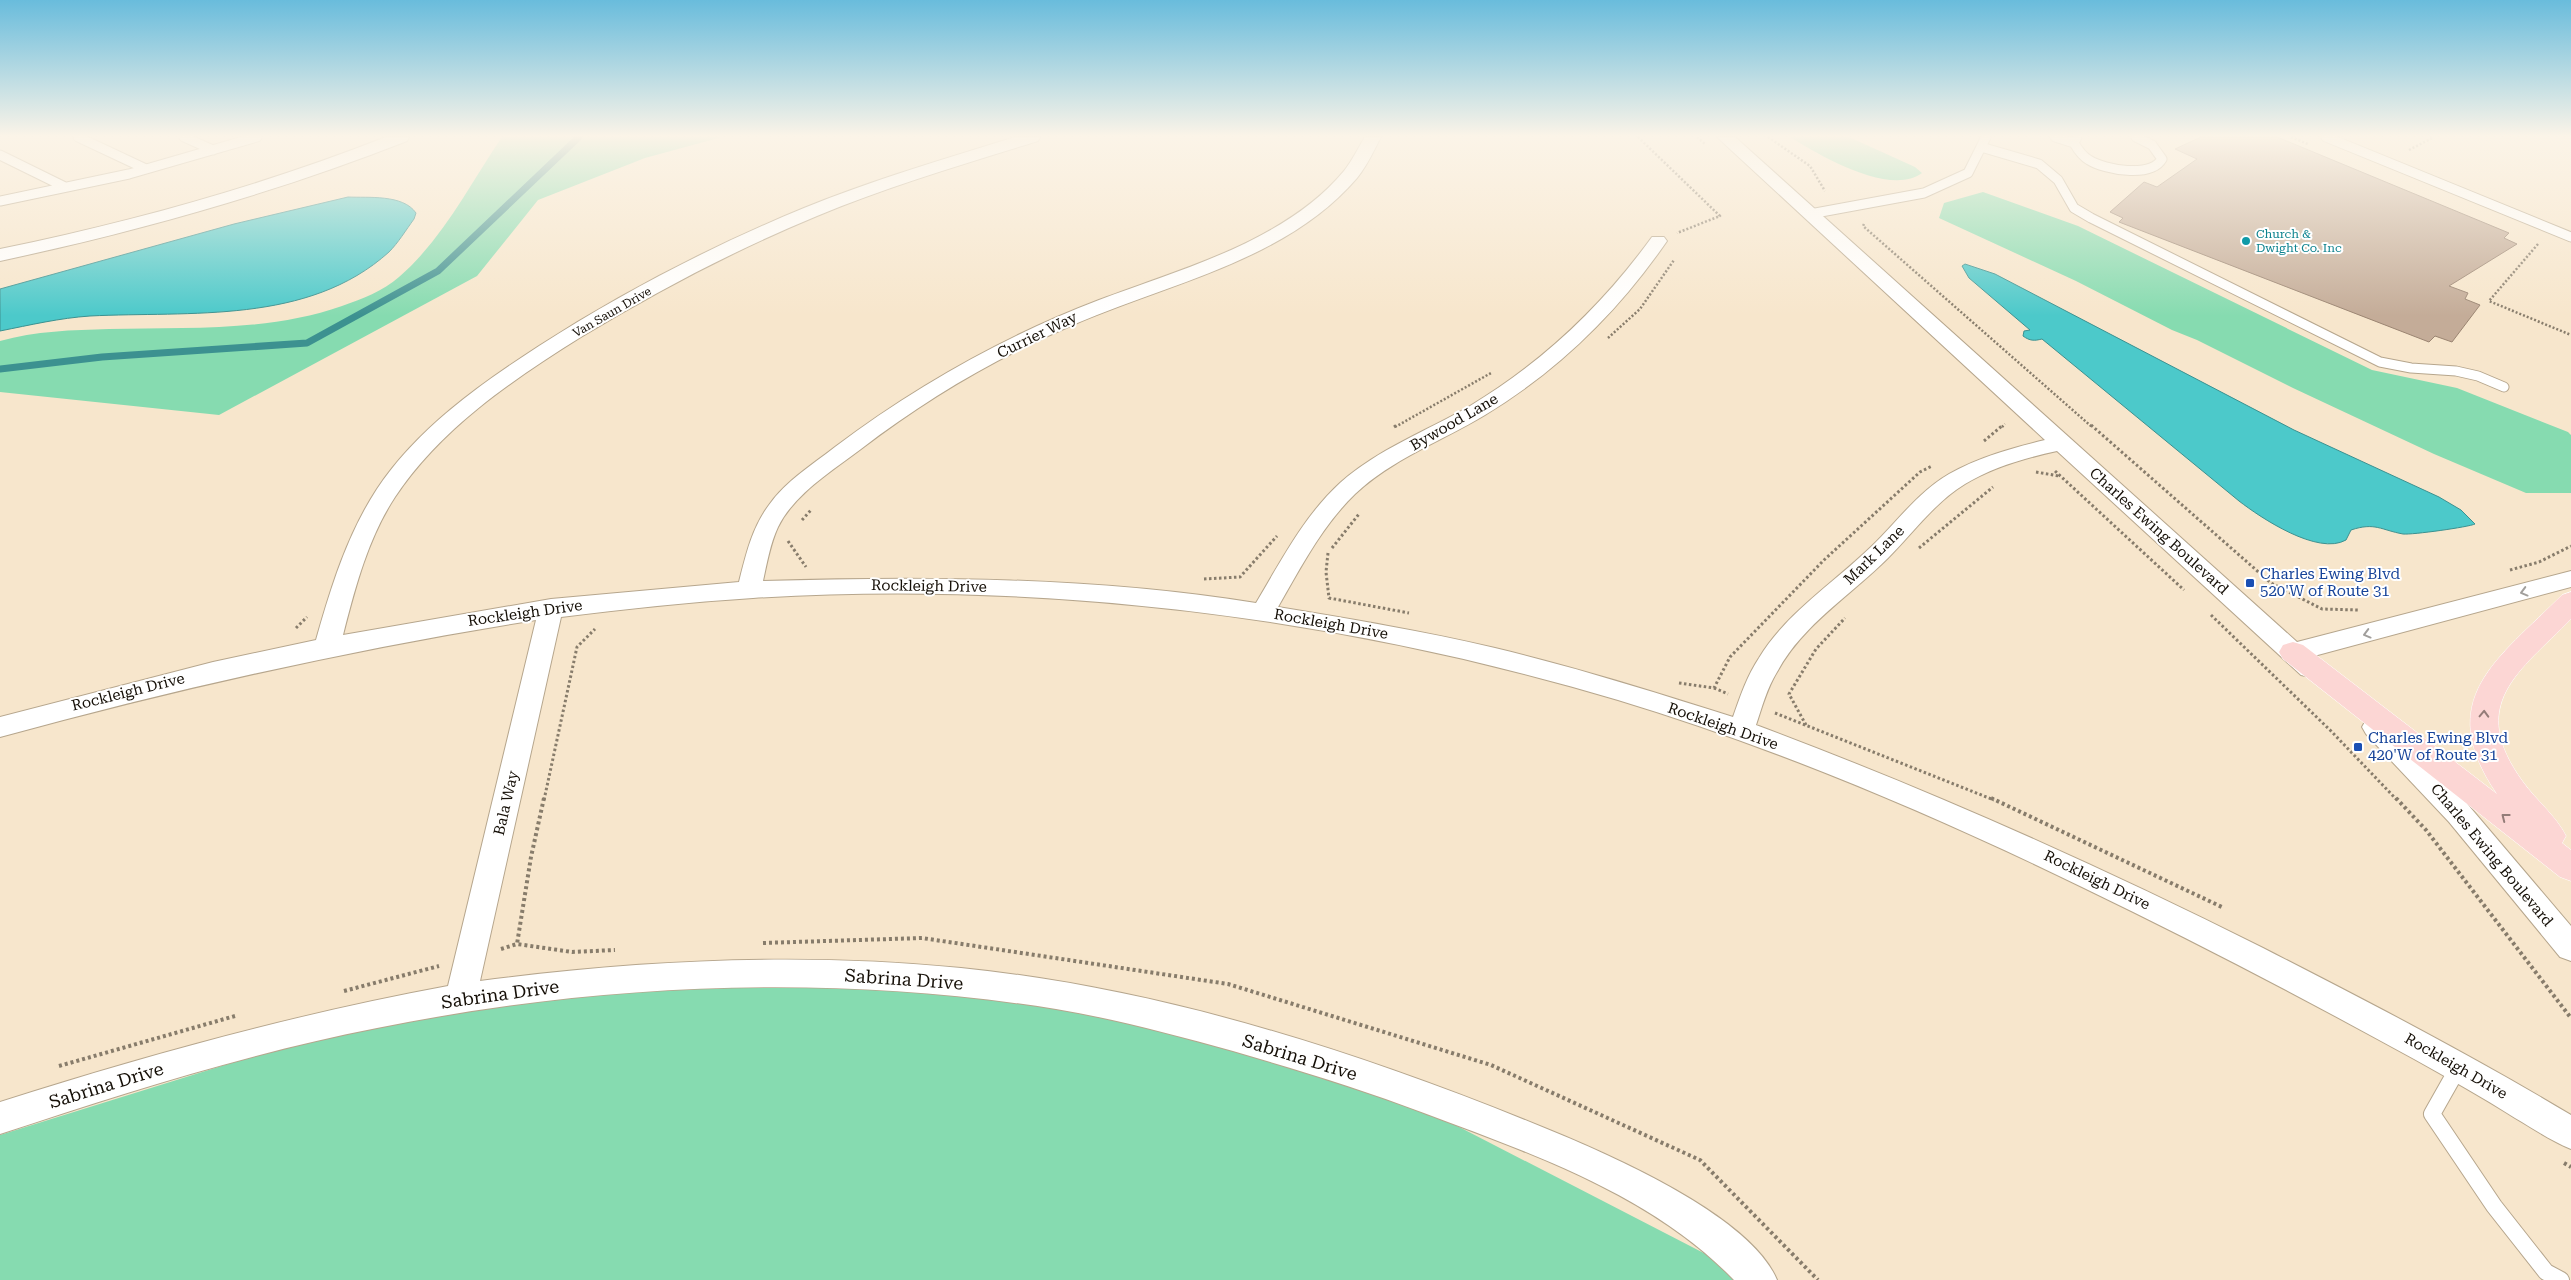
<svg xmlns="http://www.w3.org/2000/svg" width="2571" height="1280" viewBox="0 0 2571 1280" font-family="'Roboto Serif',serif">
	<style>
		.green { fill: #86dbb0 }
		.water { fill: #4cc9ca; stroke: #3c9190 }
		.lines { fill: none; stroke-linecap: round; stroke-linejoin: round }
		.stream { stroke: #3c9190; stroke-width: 7 }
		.building { fill: #c4ac98; stroke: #9b8572 }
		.lane-far1-casing { stroke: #b6a68d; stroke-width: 11 }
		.lane-casing { stroke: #b6a68d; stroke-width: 18 }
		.street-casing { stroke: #b6a68d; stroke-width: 2 }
		.primary-casing { stroke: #fff; stroke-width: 1 }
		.path-far2 { stroke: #877c6b; stroke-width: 2.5; stroke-dasharray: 2 2; stroke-linecap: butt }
		.path-far1 { stroke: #877c6b; stroke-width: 3; stroke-dasharray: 2.5 2.5; stroke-linecap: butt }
		.path { stroke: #877c6b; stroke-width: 4; stroke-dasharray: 3 3; stroke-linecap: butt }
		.lane-far1 { stroke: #fff; stroke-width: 9 }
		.lane { stroke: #fff; stroke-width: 16 }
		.street { fill: #fff; fill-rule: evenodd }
		.primary { fill: #fcd6d4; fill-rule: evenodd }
		.oneway { stroke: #a19f9c }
		.oneway2 { stroke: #947c78 }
		.culture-dot { fill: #0f9aa8; stroke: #fff; stroke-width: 2 }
		.transit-dot { fill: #1a4fb4; stroke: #fff; stroke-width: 2 }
		.labels { text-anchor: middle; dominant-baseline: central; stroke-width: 4; stroke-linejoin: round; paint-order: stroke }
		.far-culture-label { font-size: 12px; fill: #0d838f; stroke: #fff; text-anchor: start }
		.far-street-label { font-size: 12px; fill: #150f07; stroke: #fff }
		.street-label { font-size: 15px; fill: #150f07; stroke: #fff }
		.transit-label { font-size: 15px; fill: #164399; stroke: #fff; text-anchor: start }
		.near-street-label { font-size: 18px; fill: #150f07; stroke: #fff }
	</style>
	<rect width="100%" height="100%" fill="#f7e6cc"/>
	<path class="green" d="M 502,137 L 722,137 L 645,158 L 538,200 L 477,276 L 219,415 L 0,392 L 0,341 C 35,331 73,330 109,329 C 186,327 268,332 342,306 C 362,299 383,291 399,277 C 443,239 470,184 502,137 Z
		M 1790,137 L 1849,137 L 1915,167 L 1922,173 C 1890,197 1819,155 1790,137 Z
		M 1983,192 L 2078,226 L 2372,370 L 2457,388 L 2568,432 L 2571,435 L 2571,493 L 2526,493 L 2434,454 L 2293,388 L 2197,340 L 2172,330 L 2076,281 L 1939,218 L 1944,203 Z
		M 878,975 L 1310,1050 L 1756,1280 L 0,1280 L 0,1135 L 411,1007 Z"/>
	<path class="water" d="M 348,197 C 368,198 403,194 416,213 L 414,219 C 406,230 398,243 389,252 C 308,325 190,311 90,316 C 60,318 30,325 0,331 L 0,289 L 234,224 Z
		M 1965,264 L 1995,274 L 2294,430 L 2439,497 L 2461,510 L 2475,524 C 2469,527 2412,535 2403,534 C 2381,530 2375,522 2351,530 L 2346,540 C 2318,556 2261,518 2239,501 L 2042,339 C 2034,341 2030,341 2023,336 L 2024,331 L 2030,330 L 1969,278 L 1962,266 Z"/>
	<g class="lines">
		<path class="stream" d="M 0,369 L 102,357 L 307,343 L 438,271 L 579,137"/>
	</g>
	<path class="building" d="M 2201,137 L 2277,137 L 2509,233 L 2504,238 L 2517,244 L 2449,286 L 2468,293 L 2465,299 L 2480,305 L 2452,342 L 2435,336 L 2429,342 L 2119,222 L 2123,218 L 2110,212 L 2144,182 L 2157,187 L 2197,159 L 2175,149 Z"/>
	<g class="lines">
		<g class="lane-far1-casing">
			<path id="lane-far1" d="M 78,137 L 146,169
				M 184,137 L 213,150
				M 2055,137 L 2074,143
				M 2077,137 L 2074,143 C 2078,150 2082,156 2089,160 C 2105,170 2151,178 2162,159 L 2152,145 L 2136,137
				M 2326,137 L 2571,237
				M 1981,147 L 2039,164 L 2058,180 L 2074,208 L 2091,218 L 2380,362 L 2411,368 L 2456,371 L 2478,376 L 2504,387
				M 0,155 L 65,187
				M 0,201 L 129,174 L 257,137
				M 1810,214 L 1924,193 L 1968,173 L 1986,137"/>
		</g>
		<g class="lane-casing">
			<path id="lane" d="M 2458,1068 L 2432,1114 L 2494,1206 L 2546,1272 L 2561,1280"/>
		</g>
		<g class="street-casing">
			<path id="street" d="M 386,137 L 409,137 L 407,141 C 275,193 139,231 0,261 L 0,249 C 132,222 261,186 386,137 Z
				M 1015,137 L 1040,137 L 1038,141 C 964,164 889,186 817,216 C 735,250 657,291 581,337 C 512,380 441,428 395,497 C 368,538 355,588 343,635 L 551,599 L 739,582 C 746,554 752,528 769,505 C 786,481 812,465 835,447 C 916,386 1005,336 1099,300 C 1181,269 1286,241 1344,171 C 1352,161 1358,148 1365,137 L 1381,137 C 1374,150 1367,166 1357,178 C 1287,260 1170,283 1075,324 C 999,356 926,399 861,449 C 832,471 794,494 778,527 C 770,544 767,563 763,581 C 927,576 1094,577 1256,603 C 1281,561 1304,516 1340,483 C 1378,449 1427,431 1470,406 C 1543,362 1602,306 1652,237 L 1664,237 L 1667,241 C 1618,312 1559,370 1485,415 C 1442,441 1392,459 1355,494 C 1322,526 1301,567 1278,607 C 1351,619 1423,631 1495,648 C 1575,667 1654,692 1733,717 C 1740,697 1747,676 1759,658 C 1787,612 1834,583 1872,546 C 1897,522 1918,492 1949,474 C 1979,457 2012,448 2045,440 L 1717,137 L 1735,137 L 2297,642 L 2571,571 L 2571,587 L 2314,656 L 2323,668 L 2319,675 L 2310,677 L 2301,675 L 2057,451 C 2025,458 1993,467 1965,484 C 1934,503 1913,533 1888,558 C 1851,595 1802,625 1777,672 C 1767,688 1762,707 1756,725 C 1930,790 2098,865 2263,948 C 2367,1001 2471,1055 2571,1115 L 2571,1149 C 2551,1141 2534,1129 2515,1118 C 2482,1097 2448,1078 2414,1059 C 2305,999 2194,941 2082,887 C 1932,814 1777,748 1618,700 C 1340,617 1042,580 753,598 C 689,602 625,609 561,617 L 480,981 C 640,960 800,952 961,968 C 1169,989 1372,1056 1564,1136 C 1623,1161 1752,1219 1777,1280 L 1734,1280 C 1652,1195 1533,1154 1424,1113 C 1361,1089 1298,1070 1233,1051 C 1175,1035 1116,1019 1056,1009 C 830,973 601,983 377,1028 C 249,1053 124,1093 0,1134 L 0,1102 C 147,1055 296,1014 448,986 L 536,620 C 353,649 179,688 0,737 L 0,717 L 213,662 L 316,640 C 331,587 347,535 377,489 C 417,429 479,385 539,346 C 623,292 712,246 804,208 C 873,180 944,159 1015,137 Z
				M 2375,717 L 2384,720 L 2469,806 L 2571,926 L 2571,961 L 2560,957 L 2449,822 L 2366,734 L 2362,727 L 2366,720 Z"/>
		</g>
		<g class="primary-casing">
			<path id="primary" d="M 2571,592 L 2571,619 C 2519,672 2466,704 2523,782 C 2536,800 2556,816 2566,836 L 2562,843 L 2571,850 L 2571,881 L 2560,877 L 2283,659 L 2279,652 L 2283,645 L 2293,642 L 2303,645 L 2497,794 C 2432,699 2498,659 2562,595 Z"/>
		</g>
		<path class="path-far2" d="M 1638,137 L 1720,216 L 1677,233
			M 1697,137 L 1705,144
			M 1768,137 L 1810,166 L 1825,191
			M 2291,137 L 2308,144
			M 2409,150 L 2434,137
			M 1864,224 L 1863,226 L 2092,427
			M 2538,244 L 2489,301 L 2571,335
			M 1608,338 L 1640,309 L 1674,260
			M 1395,427 L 1491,373
			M 2002,427 L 2005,424"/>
		<path class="path-far1" d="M 2091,425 L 2271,583 L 2322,609 L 2359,610
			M 1394,427 L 1397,425
			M 1984,441 L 2003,425
			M 2055,471 L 2184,590
			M 2036,472 L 2059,476
			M 802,520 L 811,510
			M 788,541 L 806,567
			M 1332,548 L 1359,514
			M 1919,548 L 1993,487
			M 1328,553 L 1326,572 L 1329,598 L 1409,613
			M 2510,570 L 2539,562 L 2571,546
			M 1204,579 L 1240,577 L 1277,536
			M 2211,615 L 2331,731 L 2397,800
			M 296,628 L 307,617
			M 1679,683 L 1714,688 L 1730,657 L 1824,560 L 1920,472 L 1932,466
			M 1714,688 L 1728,694
			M 1775,713 L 1994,800
			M 1806,725 L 1789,694 L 1816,649 L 1845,618
			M 544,800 L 577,647 L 595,629"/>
		<path class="path" d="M 544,798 L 531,857 L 517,944 L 572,952 L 615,950
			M 1991,798 L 2224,908
			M 2396,798 L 2426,830 L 2571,1018
			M 763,943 L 922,938 L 1228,984 L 1491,1065 L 1700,1160 L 1818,1280
			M 501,949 L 517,944
			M 344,991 L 439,966
			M 59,1066 L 235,1016
			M 2564,1163 L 2571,1167"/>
		<use href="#lane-far1" class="lane-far1"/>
		<use href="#lane" class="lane"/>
		<use href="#street" class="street"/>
		<use href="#primary" class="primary"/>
	</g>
	<defs><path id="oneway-chevron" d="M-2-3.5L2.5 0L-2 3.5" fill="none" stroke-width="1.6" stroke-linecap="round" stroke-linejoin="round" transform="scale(1.25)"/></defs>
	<g class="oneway">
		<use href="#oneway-chevron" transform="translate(2524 592) rotate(165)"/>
		<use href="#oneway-chevron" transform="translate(2367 634) rotate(165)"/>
	</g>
	<g class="oneway2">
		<use href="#oneway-chevron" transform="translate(2484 714) rotate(-88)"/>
		<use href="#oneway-chevron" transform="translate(2505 817) rotate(-142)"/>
	</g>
	<linearGradient id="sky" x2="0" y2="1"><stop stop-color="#69bcdc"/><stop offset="0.43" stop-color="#fbf4e8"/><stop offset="1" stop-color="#fbf4e8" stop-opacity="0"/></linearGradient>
	<rect width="2571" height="316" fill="url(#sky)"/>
	<circle class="culture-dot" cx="2246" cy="241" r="5"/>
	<g class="transit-dot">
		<rect x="2245" y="578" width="10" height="10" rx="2.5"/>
		<rect x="2353" y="742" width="10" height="10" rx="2.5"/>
	</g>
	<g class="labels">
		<g class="far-culture-label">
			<text x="2256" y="234">Church &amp;<tspan x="2256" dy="14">Dwight Co. Inc</tspan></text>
		</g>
		<g class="far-street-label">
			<text transform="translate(612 312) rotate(-30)">Van Saun Drive</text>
		</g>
		<g class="street-label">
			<text transform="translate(1037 335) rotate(-26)">Currier Way</text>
			<text transform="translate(1454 422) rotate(-30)">Bywood Lane</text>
			<text transform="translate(2159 531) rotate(42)">Charles Ewing Boulevard</text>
			<text transform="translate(1874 555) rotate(-44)">Mark Lane</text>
			<text transform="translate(929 586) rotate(1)">Rockleigh Drive</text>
			<text transform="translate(525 613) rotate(-8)">Rockleigh Drive</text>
			<text transform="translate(1331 624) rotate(10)">Rockleigh Drive</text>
			<text transform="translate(128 692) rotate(-14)">Rockleigh Drive</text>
			<text transform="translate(1723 726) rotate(19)">Rockleigh Drive</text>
			<text transform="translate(506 803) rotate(-77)">Bala Way</text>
			<text transform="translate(2492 855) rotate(50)">Charles Ewing Boulevard</text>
			<text transform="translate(2097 880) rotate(26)">Rockleigh Drive</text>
			<text transform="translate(2456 1066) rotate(30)">Rockleigh Drive</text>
		</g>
		<g class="transit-label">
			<text x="2260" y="574">Charles Ewing Blvd<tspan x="2260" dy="17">520'W of Route 31</tspan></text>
			<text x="2368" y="738">Charles Ewing Blvd<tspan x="2368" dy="17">420'W of Route 31</tspan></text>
		</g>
		<g class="near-street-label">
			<text transform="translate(904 979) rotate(4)">Sabrina Drive</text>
			<text transform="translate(500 994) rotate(-8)">Sabrina Drive</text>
			<text transform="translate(1300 1057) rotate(17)">Sabrina Drive</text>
			<text transform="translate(106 1085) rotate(-17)">Sabrina Drive</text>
		</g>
	</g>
</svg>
